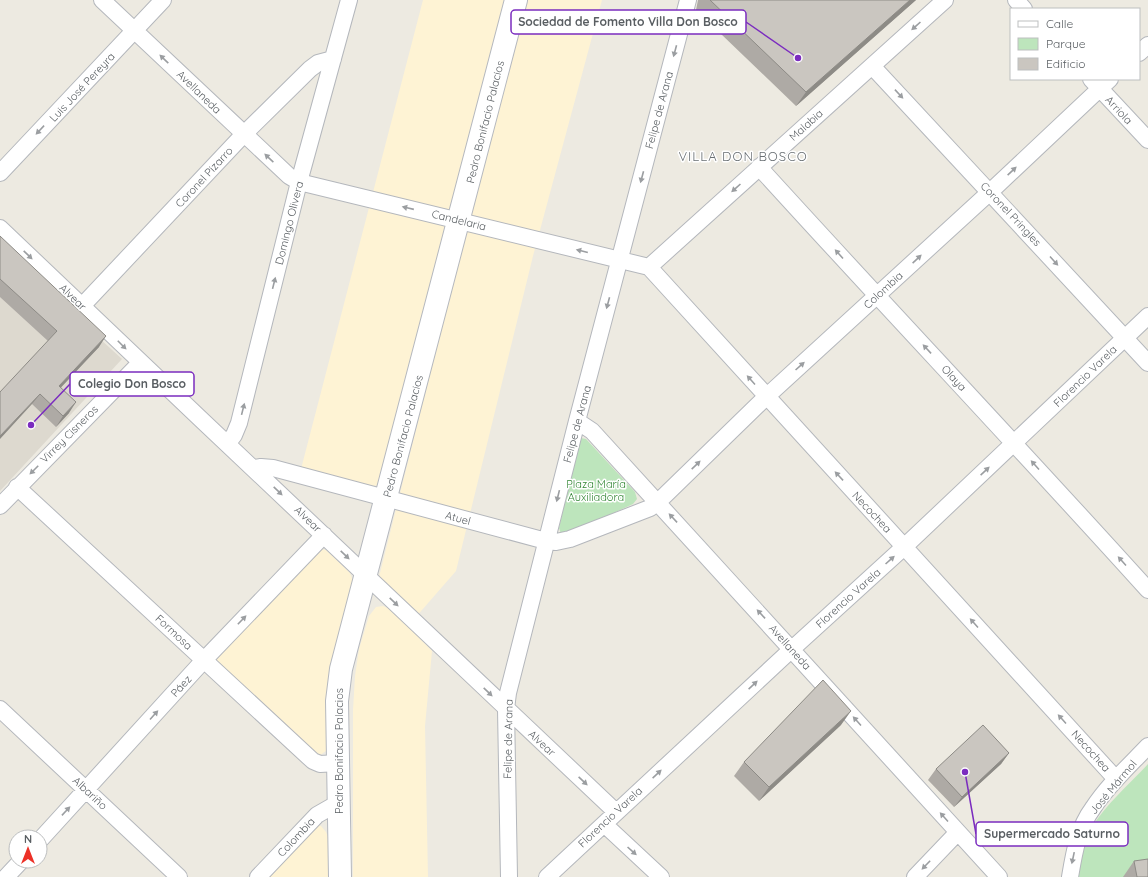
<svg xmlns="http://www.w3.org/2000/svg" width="1148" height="877" viewBox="0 0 1148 877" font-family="Quicksand,sans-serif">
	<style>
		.commercial { fill: #fef3d4 }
		.education { fill: #ddd9cf }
		.green { fill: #bde5bc }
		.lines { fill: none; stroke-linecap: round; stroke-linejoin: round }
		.street-casing { stroke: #b4b7bc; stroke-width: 18 }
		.secondary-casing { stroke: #b5b8be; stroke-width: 24 }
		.street { stroke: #fff; stroke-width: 16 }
		.secondary { stroke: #fff; stroke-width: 22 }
		.wall { fill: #aeaaa5 }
		.shaded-wall { fill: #8d8b86 }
		.building { fill: #cac6c0; stroke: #8d8b86 }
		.oneway { fill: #9b9ea1 }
		.labels { text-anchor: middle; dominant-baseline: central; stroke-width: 3; stroke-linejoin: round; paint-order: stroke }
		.street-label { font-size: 11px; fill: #595e62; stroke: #fff }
		.park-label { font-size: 11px; fill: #338735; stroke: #fff }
		.quarter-label { font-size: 13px; letter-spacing: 1px; fill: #6a7074; stroke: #fff }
		.leader { fill: none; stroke: #7b2cbf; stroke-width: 1.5 }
		.callout-dot { fill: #7b2cbf; stroke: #fff; stroke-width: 1.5 }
		.callout { fill: #fff; stroke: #7b2cbf; stroke-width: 1.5 }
		.callout-label { font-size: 12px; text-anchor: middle; font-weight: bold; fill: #595e62 }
	</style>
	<rect width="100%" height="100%" fill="#edeae1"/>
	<path class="commercial" d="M 423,0 L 506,0 L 379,485 L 368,487 L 301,469 Z
		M 524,0 L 602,0 L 533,256 L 456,571 L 415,618 L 379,577 Z
		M 321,549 L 326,550 L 350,573 L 353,581 L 328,744 L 326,751 L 320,755 L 313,756 L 215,666 L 216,658 Z
		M 383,606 L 392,610 L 432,651 L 425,726 L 428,877 L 353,877 L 353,710 L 355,676 L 359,649 L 369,616 L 376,607 Z
		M 316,825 L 321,826 L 326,832 L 329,839 L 329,877 L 266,877 Z"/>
	<path class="education" d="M 0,248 L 122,359 L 0,491 Z"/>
	<path class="green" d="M 581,438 L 586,439 L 635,492 L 637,499 L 633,504 L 568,534 L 561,534 L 559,528 L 578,443 Z
		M 1148,764 L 1148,877 L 1078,877 C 1080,862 1082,848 1088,835 C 1100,809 1129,785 1148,764 Z"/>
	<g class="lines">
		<g class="street-casing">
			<path id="street" d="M 102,0 L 289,176 L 299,182 L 649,267 L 1116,779
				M 1016,0 L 1024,9
				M 1139,53 L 1148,45
				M 872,66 L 1148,363
				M 1091,79 L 1148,140
				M 759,167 C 888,309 1020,448 1148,590
				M 0,173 L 163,0
				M 0,228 C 205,423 409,618 616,812
				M 649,267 L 945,0
				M 82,306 L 244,134 L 310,69 L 318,63 L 333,59
				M 577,421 L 592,431 L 999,877
				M 227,444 L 234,435 L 239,423 L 299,182 L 349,0
				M 255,468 L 261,467 L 273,468 L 546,541 L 556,542 L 570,539 L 650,508 L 658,502 L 766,397 L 990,192 L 1110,79
				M 17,487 L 313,761 L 320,764 L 338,763
				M 0,506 L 140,363
				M 0,709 L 179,877
				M 604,824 L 661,877
				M 40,840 L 204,660 L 324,535
				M 6,877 L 21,861
				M 258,877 L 317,815 L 331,807 L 339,809
				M 509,877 L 506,709 L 508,693 L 577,421 L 688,0
				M 547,877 L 792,649 L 904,547 L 1148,316
				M 915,877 L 958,832
				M 1070,877 C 1074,853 1078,828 1093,808 C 1108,785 1129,766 1148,746"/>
		</g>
		<g class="secondary-casing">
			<path id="secondary" d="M 340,877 L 337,701 L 341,669 L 516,0"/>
		</g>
		<use href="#street" class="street"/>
		<use href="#secondary" class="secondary"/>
	</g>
	<path class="wall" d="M 698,0 L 916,0 L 796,106 L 696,10 Z
		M 0,236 L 99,347 L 61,387 L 69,413 L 56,427 L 32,404 L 48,341 L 0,297 Z
		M 841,725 L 759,801 L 734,776 L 744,762 Z
		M 1009,753 L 1001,764 L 954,807 L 928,780 L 936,769 Z
		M 1134,861 L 1148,877 L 1123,877 Z"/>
	<path class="shaded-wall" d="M 910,0 L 916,0 L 796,106 L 806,92 Z
		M 106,336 L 99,347 L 52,397 L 59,386 Z
		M 40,394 L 32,404 L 0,439 L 0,436 Z
		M 76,402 L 69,413 L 56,427 L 63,416 Z
		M 851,711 L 841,725 L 759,801 L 769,787 Z
		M 1009,753 L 1001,764 L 954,807 L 962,797 Z"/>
	<path class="building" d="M 710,0 L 910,0 L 806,92 Z
		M 0,236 L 106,336 L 59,386 L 76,402 L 63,416 L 40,394 L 0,436 L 0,392 L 57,331 L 0,279 Z
		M 823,680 L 851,711 L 769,787 L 744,762 Z
		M 983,725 L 1009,753 L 962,797 L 936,769 Z
		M 1148,859 L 1148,877 L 1137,877 L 1134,861 Z"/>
	<defs><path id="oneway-solid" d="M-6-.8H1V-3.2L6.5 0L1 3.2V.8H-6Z"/></defs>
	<g class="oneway">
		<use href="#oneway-solid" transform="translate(916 26) rotate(138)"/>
		<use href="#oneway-solid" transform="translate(675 51) rotate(105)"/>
		<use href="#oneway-solid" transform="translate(164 59) rotate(-136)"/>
		<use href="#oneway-solid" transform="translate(899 94) rotate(47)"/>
		<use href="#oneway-solid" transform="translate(40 130) rotate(133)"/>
		<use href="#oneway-solid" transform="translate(269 158) rotate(-137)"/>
		<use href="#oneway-solid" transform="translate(1012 171) rotate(-43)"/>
		<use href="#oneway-solid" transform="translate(642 177) rotate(105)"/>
		<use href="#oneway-solid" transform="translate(736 188) rotate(138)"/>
		<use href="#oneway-solid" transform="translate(408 208) rotate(-167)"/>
		<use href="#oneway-solid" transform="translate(582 251) rotate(-166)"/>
		<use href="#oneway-solid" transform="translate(839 254) rotate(-132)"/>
		<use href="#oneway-solid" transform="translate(28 255) rotate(44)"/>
		<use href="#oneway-solid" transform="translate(917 259) rotate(-43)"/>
		<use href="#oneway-solid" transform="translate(1054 261) rotate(48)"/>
		<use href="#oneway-solid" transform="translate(274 283) rotate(-76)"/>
		<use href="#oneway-solid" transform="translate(608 303) rotate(105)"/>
		<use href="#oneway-solid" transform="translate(122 345) rotate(45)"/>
		<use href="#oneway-solid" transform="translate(927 349) rotate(-133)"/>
		<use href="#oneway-solid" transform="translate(800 366) rotate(-42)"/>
		<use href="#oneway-solid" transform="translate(751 380) rotate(-132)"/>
		<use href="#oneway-solid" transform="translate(243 409) rotate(-76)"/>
		<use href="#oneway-solid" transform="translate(696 465) rotate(-44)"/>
		<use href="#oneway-solid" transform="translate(1035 465) rotate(-132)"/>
		<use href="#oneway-solid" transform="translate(34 470) rotate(135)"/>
		<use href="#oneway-solid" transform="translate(985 471) rotate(-43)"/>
		<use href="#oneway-solid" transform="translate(839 476) rotate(-133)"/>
		<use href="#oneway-solid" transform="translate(278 491) rotate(44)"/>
		<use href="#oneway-solid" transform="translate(558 496) rotate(104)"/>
		<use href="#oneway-solid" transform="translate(673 518) rotate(-133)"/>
		<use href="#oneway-solid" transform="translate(345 555) rotate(44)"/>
		<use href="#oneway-solid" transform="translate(890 560) rotate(-42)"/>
		<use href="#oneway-solid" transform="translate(1122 561) rotate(-132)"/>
		<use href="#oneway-solid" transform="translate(394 602) rotate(44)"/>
		<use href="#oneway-solid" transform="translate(761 614) rotate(-133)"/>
		<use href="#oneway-solid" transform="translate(242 620) rotate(-46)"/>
		<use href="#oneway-solid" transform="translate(974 623) rotate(-132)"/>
		<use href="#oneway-solid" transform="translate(753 685) rotate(-43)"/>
		<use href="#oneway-solid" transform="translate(488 692) rotate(44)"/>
		<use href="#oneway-solid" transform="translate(154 715) rotate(-48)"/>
		<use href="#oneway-solid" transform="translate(1062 719) rotate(-132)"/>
		<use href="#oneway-solid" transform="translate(857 721) rotate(-132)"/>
		<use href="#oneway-solid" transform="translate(657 774) rotate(-43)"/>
		<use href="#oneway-solid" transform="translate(583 781) rotate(43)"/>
		<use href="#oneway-solid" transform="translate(66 811) rotate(-47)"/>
		<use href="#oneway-solid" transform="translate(944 817) rotate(-132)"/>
		<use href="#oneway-solid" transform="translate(632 851) rotate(42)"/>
		<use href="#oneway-solid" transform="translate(1073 858) rotate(102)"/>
		<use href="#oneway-solid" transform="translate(926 865) rotate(134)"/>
	</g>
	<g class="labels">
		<g class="street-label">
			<text transform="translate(82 87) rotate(-47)">Luis José Pereyra</text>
			<text transform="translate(199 92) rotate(44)">Avellaneda</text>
			<text transform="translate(659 110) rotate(-75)">Felipe de Arana</text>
			<text transform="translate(1119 110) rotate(47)">Arriola</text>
			<text transform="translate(485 122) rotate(-76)">Pedro Bonifacio Palacios</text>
			<text transform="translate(806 125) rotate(-42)">Malabia</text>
			<text transform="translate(204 177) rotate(-47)">Coronel Pizarro</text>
			<text transform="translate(1011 214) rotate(47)">Coronel Pringles</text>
			<text transform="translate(459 220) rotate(14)">Candelaria</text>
			<text transform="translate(289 223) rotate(-76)">Domingo Olivera</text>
			<text transform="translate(883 290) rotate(-43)">Colombia</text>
			<text transform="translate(73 297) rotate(44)">Alvear</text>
			<text transform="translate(1085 376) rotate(-44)">Florencio Varela</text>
			<text transform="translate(954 378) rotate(47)">Olaya</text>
			<text transform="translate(577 424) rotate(-75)">Felipe de Arana</text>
			<text transform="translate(69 434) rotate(-45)">Virrey Cisneros</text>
			<text transform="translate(403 436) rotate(-75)">Pedro Bonifacio Palacios</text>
			<text transform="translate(872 512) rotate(47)">Necochea</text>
			<text transform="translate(458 518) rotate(15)">Atuel</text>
			<text transform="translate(308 519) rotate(44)">Alvear</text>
			<text transform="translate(848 598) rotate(-42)">Florencio Varela</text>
			<text transform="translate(174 632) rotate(43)">Formosa</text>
			<text transform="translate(790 647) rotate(48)">Avellaneda</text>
			<text transform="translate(181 686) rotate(-48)">Páez</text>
			<text transform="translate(508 739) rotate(-89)">Felipe de Arana</text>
			<text transform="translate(542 743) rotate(43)">Alvear</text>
			<text transform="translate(339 751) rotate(-90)">Pedro Bonifacio Palacios</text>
			<text transform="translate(1091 751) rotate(48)">Necochea</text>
			<text transform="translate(1113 787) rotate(-50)">José Mármol</text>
			<text transform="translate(90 793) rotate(43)">Albariño</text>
			<text transform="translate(610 817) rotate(-43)">Florencio Varela</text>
			<text transform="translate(296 837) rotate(-47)">Colombia</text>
		</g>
		<g class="park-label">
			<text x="596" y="484">Plaza María<tspan x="596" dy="13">Auxiliadora</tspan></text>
		</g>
		<g class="quarter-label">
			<text x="743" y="156">VILLA DON BOSCO</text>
		</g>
	</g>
	<path class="leader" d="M798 58L746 22M31 425L70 384M965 772L976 834"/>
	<g class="callout-dot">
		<circle cx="798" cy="58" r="4"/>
		<circle cx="31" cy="425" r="4"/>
		<circle cx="965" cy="772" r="4"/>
	</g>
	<g class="callout">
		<rect x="511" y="10" width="235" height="24" rx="4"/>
		<rect x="70" y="372" width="124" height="24" rx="4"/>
		<rect x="976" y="822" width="152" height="24" rx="4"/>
	</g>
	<g class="callout-label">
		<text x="628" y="26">Sociedad de Fomento Villa Don Bosco</text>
		<text x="132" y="388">Colegio Don Bosco</text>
		<text x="1052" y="838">Supermercado Saturno</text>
	</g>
	<rect x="1010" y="8" width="130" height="72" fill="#ffffff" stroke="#bdbfc0"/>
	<rect x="1018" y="21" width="20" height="6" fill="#ffffff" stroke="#bdbfc0"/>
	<text x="1046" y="28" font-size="12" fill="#595e62">Calle</text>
	<rect x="1018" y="38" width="20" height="12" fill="#bde5bc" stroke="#bdbfc0"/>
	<text x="1046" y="48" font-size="12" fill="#595e62">Parque</text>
	<rect x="1018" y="58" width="20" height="12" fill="#cac6c0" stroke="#bdbfc0"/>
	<text x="1046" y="68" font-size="12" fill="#595e62">Edificio</text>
	<g transform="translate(28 849)"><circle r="19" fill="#ffffff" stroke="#bdbfc0"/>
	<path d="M0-3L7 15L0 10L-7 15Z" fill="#ec3027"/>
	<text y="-6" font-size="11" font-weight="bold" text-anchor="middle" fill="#595e62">N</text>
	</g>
</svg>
